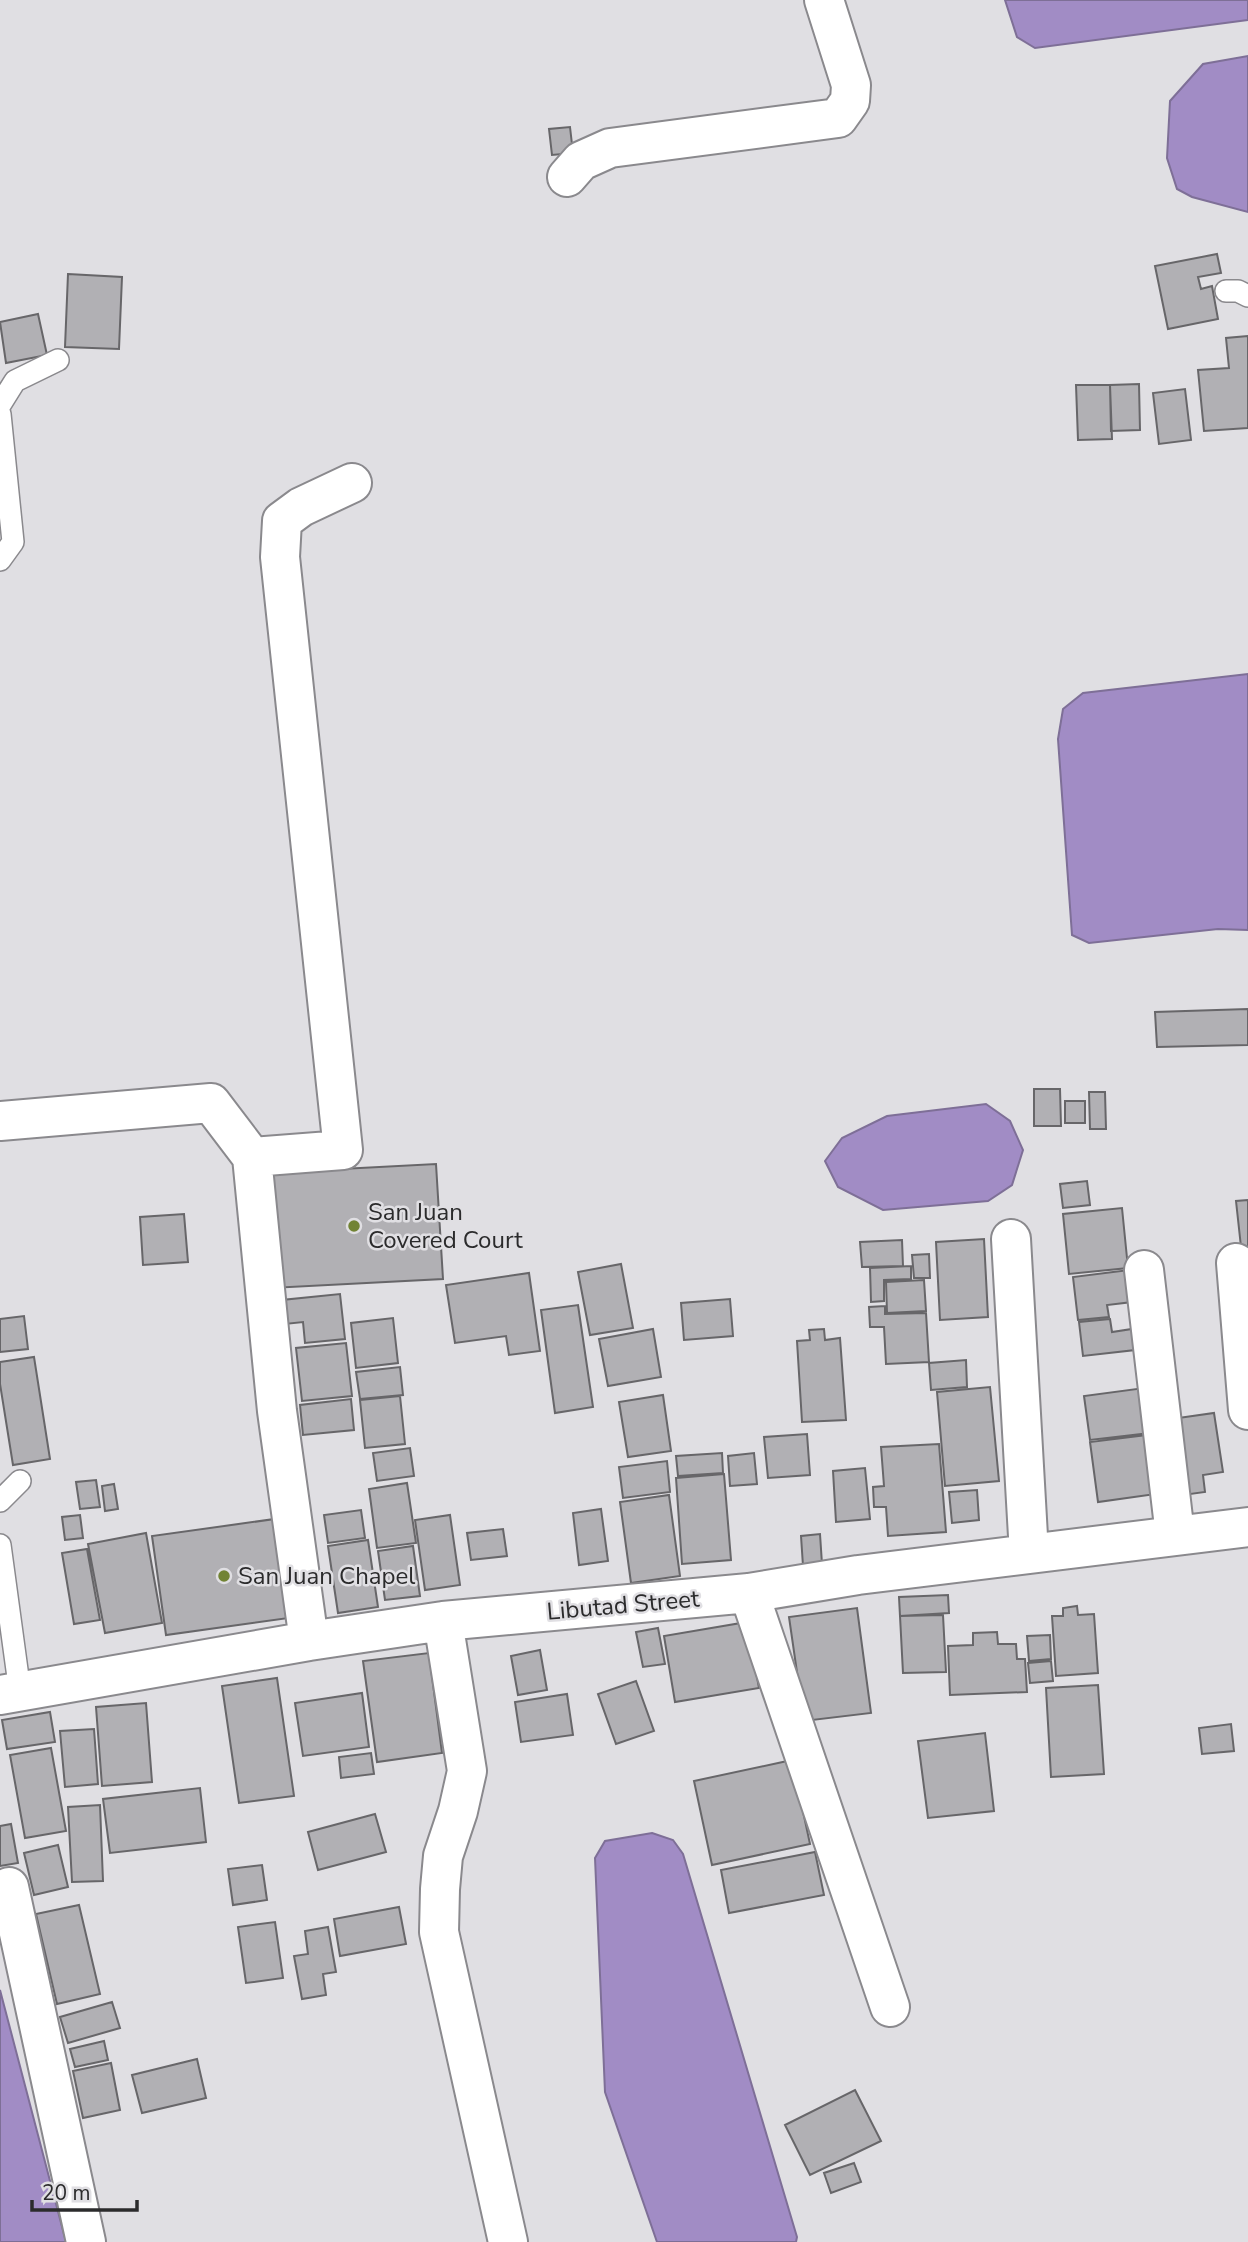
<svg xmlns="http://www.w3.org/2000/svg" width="1248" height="2242" viewBox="0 0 1248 2242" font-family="'Nunito Sans',sans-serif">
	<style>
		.water { fill: #a18cc5; stroke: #7e6f97; stroke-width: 2 }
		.building { fill: #b1b0b4; stroke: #676669; stroke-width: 2 }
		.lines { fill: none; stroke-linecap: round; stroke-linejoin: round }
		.lane-casing { stroke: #8a898d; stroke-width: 24 }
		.street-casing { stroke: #8a898d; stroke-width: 42 }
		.lane { stroke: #fff; stroke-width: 21 }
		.street { stroke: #fff; stroke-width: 38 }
		.poi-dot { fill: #718333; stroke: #e0dfe3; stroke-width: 2.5 }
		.labels { text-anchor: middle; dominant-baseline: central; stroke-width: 5; stroke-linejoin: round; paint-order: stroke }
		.poi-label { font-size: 24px; fill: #2b2b2c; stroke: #e0dfe3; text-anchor: start }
		.street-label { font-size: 24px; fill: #2b2b2c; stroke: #e0dfe3 }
	</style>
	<rect width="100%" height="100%" fill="#e0dfe3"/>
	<path class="water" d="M 1005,0 L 1248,0 L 1248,20 L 1035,48 L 1017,37 Z
		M 1248,56 L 1248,212 L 1192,197 L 1177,189 L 1167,158 L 1170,101 L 1203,64 Z
		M 1248,674 L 1248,930 L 1218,929 L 1089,943 L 1072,935 L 1058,739 L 1063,709 L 1083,693 Z
		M 986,1104 L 1010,1121 L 1023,1150 L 1012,1185 L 988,1201 L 883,1210 L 838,1187 L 825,1161 L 842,1138 L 887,1116 Z
		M 652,1833 L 673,1840 L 683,1854 L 797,2237 L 796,2242 L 657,2242 L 605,2092 L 595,1858 L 605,1841 Z
		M 0,1990 L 66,2242 L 0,2242 Z"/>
	<path class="building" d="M 570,127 L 573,153 L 552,155 L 549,129 Z
		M 1217,254 L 1221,273 L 1198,277 L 1201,289 L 1212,286 L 1218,319 L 1168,329 L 1155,266 Z
		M 68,274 L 122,277 L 119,349 L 65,347 Z
		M 38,314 L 47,355 L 6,363 L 0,322 Z
		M 1248,336 L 1248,428 L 1204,431 L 1198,370 L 1229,368 L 1226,338 Z
		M 1139,384 L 1140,430 L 1111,431 L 1110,385 Z
		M 1076,385 L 1110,385 L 1112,439 L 1078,440 Z
		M 1185,389 L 1191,440 L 1159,444 L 1153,393 Z
		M 1248,1009 L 1248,1045 L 1157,1047 L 1155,1012 Z
		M 1034,1089 L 1060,1089 L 1061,1126 L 1034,1126 Z
		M 1089,1092 L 1105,1092 L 1106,1129 L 1090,1129 Z
		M 1065,1101 L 1085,1101 L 1085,1123 L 1065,1123 Z
		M 436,1164 L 443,1279 L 271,1288 L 265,1173 Z
		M 1087,1181 L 1090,1205 L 1063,1208 L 1060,1184 Z
		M 1248,1200 L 1248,1256 L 1242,1256 L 1236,1201 Z
		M 1122,1208 L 1128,1268 L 1069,1274 L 1063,1214 Z
		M 184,1214 L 188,1262 L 143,1265 L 140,1217 Z
		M 984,1239 L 988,1317 L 940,1320 L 936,1242 Z
		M 902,1240 L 903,1266 L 862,1267 L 860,1242 Z
		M 929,1254 L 930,1278 L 914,1278 L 912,1255 Z
		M 621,1264 L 633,1328 L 590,1335 L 578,1272 Z
		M 911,1266 L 911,1279 L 884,1280 L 884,1301 L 871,1302 L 870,1268 Z
		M 1129,1270 L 1132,1302 L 1107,1305 L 1109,1317 L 1078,1320 L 1073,1277 Z
		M 529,1273 L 540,1351 L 509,1355 L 506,1336 L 455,1343 L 446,1285 Z
		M 924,1280 L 926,1311 L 887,1313 L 886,1282 Z
		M 340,1294 L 345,1339 L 305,1343 L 303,1322 L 285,1324 L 282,1300 Z
		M 730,1299 L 733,1336 L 684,1340 L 681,1303 Z
		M 578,1305 L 593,1407 L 555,1413 L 541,1310 Z
		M 885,1306 L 885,1314 L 926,1313 L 929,1362 L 886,1364 L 884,1327 L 870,1327 L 869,1307 Z
		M 24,1316 L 28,1349 L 0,1352 L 0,1319 Z
		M 393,1318 L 398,1363 L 356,1368 L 351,1323 Z
		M 1110,1319 L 1112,1332 L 1132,1329 L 1135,1350 L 1083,1356 L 1079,1322 Z
		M 653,1329 L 661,1377 L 608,1386 L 599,1339 Z
		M 824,1329 L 825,1340 L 840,1338 L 846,1420 L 802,1422 L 797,1341 L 810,1340 L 809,1330 Z
		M 346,1343 L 352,1396 L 302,1401 L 296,1348 Z
		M 34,1357 L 50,1459 L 13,1465 L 0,1384 L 0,1362 Z
		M 966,1360 L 967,1387 L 931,1390 L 929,1363 Z
		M 400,1367 L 403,1395 L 360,1399 L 356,1372 Z
		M 990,1387 L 999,1481 L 945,1486 L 937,1392 Z
		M 1144,1388 L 1150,1433 L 1090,1440 L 1084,1396 Z
		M 663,1395 L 671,1451 L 628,1457 L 619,1402 Z
		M 400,1396 L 405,1444 L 365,1448 L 360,1400 Z
		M 351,1399 L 354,1430 L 303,1435 L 300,1405 Z
		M 1214,1413 L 1223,1472 L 1203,1475 L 1205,1492 L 1176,1496 L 1164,1420 Z
		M 807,1434 L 810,1475 L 768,1478 L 764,1437 Z
		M 1155,1434 L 1163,1493 L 1098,1502 L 1090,1442 Z
		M 939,1444 L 946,1532 L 888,1536 L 886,1507 L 874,1507 L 873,1487 L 884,1486 L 881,1447 Z
		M 410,1448 L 414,1476 L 377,1481 L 373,1453 Z
		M 722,1453 L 723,1473 L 678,1476 L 676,1456 Z
		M 754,1453 L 757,1484 L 730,1486 L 728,1456 Z
		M 667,1461 L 670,1492 L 623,1498 L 619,1467 Z
		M 865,1468 L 870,1519 L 836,1522 L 833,1471 Z
		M 724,1474 L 731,1560 L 682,1564 L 676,1478 Z
		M 96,1480 L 100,1507 L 80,1509 L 76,1482 Z
		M 407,1483 L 416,1543 L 377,1548 L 369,1489 Z
		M 114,1484 L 118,1509 L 105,1511 L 102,1486 Z
		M 977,1490 L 979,1520 L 952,1523 L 949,1492 Z
		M 669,1495 L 680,1576 L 631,1583 L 620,1502 Z
		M 601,1509 L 608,1561 L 579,1565 L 573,1513 Z
		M 361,1510 L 365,1538 L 328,1543 L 324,1515 Z
		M 80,1515 L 83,1538 L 65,1540 L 62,1517 Z
		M 450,1515 L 460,1585 L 425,1590 L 415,1520 Z
		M 282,1518 L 296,1617 L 166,1635 L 152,1536 Z
		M 503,1529 L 507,1556 L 471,1560 L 467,1533 Z
		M 146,1533 L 162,1623 L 105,1633 L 88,1544 Z
		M 820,1534 L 822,1564 L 803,1566 L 801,1536 Z
		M 368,1540 L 378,1607 L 338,1613 L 328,1546 Z
		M 413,1546 L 420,1596 L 385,1600 L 378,1551 Z
		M 87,1549 L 100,1620 L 74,1624 L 62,1553 Z
		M 948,1595 L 949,1613 L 900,1616 L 899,1597 Z
		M 1077,1606 L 1078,1615 L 1094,1614 L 1098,1673 L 1056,1676 L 1052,1616 L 1063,1616 L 1063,1608 Z
		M 857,1608 L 871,1713 L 804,1721 L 789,1617 Z
		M 943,1615 L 946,1672 L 903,1673 L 900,1616 Z
		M 747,1622 L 759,1688 L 675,1702 L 664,1636 Z
		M 658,1628 L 665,1664 L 643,1667 L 636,1632 Z
		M 997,1632 L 998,1644 L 1016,1644 L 1017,1659 L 1025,1659 L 1027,1692 L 950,1695 L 948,1646 L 973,1645 L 973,1633 Z
		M 1050,1635 L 1051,1659 L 1029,1661 L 1027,1636 Z
		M 540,1650 L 547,1690 L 518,1695 L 511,1656 Z
		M 429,1653 L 442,1753 L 377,1762 L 363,1661 Z
		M 1051,1661 L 1053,1681 L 1030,1683 L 1028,1663 Z
		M 277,1678 L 294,1796 L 239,1803 L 222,1686 Z
		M 636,1681 L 654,1731 L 616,1744 L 598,1694 Z
		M 1098,1685 L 1104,1774 L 1051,1777 L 1046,1688 Z
		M 362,1693 L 369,1747 L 303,1756 L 295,1703 Z
		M 567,1694 L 573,1735 L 521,1742 L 515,1702 Z
		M 146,1703 L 152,1782 L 102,1786 L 96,1707 Z
		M 50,1712 L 55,1742 L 7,1749 L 2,1720 Z
		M 1231,1724 L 1234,1751 L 1202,1754 L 1199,1728 Z
		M 94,1729 L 98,1784 L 65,1787 L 60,1731 Z
		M 985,1733 L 994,1811 L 928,1818 L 918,1741 Z
		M 51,1748 L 66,1831 L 25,1838 L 10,1755 Z
		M 371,1753 L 374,1774 L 341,1778 L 339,1757 Z
		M 792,1760 L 810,1844 L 712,1865 L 694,1781 Z
		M 200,1788 L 206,1842 L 110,1853 L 103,1799 Z
		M 100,1805 L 103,1881 L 72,1882 L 68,1807 Z
		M 375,1814 L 386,1852 L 318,1870 L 308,1832 Z
		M 11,1824 L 18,1863 L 0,1866 L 0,1826 Z
		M 58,1845 L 68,1887 L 34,1895 L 24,1853 Z
		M 815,1852 L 824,1895 L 729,1913 L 721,1870 Z
		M 262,1865 L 267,1900 L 233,1905 L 228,1869 Z
		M 79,1905 L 100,1994 L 57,2004 L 36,1914 Z
		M 399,1907 L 406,1944 L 340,1956 L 334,1919 Z
		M 275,1922 L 283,1978 L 246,1983 L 238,1927 Z
		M 328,1927 L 336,1972 L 323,1974 L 326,1995 L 302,1999 L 294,1956 L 308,1954 L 305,1931 Z
		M 112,2002 L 120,2028 L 68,2043 L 60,2017 Z
		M 104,2041 L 108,2060 L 75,2067 L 70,2049 Z
		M 197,2059 L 206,2098 L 142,2113 L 132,2075 Z
		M 111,2063 L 120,2110 L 83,2118 L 73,2071 Z
		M 855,2090 L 881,2141 L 810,2175 L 785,2125 Z
		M 854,2163 L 861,2182 L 831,2193 L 824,2173 Z"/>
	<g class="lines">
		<g class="lane-casing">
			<path id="lane" d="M 1226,291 L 1238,291 L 1248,296
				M 0,405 L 15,381 L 58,360
				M 0,414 L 13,542 L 0,560
				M 0,1501 L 20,1481
				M 0,1545 L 20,1692"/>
		</g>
		<g class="street-casing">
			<path id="street" d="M 567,177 L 581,161 L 610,148 L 838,118 L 850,101 L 851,85 L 824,0
				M 0,1121 L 211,1103 L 252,1157 L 343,1150 L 280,557 L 282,521 L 301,507 L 352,483
				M 252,1157 L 277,1411 L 309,1641
				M 1011,1239 L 1029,1554
				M 1236,1263 L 1248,1410
				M 1144,1270 L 1175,1535
				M 749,1593 L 890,2007
				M 443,1621 L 467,1771 L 458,1811 L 443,1856 L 440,1889 L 439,1932 L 508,2242
				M 0,1695 L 309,1641 L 443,1621 L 749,1593 L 858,1575 L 1248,1527
				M 9,1887 L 86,2242"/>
		</g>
		<use href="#lane" class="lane"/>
		<use href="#street" class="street"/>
	</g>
	<g class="poi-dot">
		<circle cx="354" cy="1226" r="7"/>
		<circle cx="224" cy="1576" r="7"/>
	</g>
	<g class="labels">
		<g class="poi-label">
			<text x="368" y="1212">San Juan<tspan x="368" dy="28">Covered Court</tspan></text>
			<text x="238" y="1576">San Juan Chapel</text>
		</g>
		<g class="street-label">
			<text transform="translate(623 1605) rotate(-5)">Libutad Street</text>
		</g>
	</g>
	<path d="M32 2200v10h105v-10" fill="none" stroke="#2b2b2c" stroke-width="3.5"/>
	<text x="42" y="2200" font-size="21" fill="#2b2b2c" stroke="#e0dfe3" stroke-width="5" paint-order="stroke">20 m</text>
</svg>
